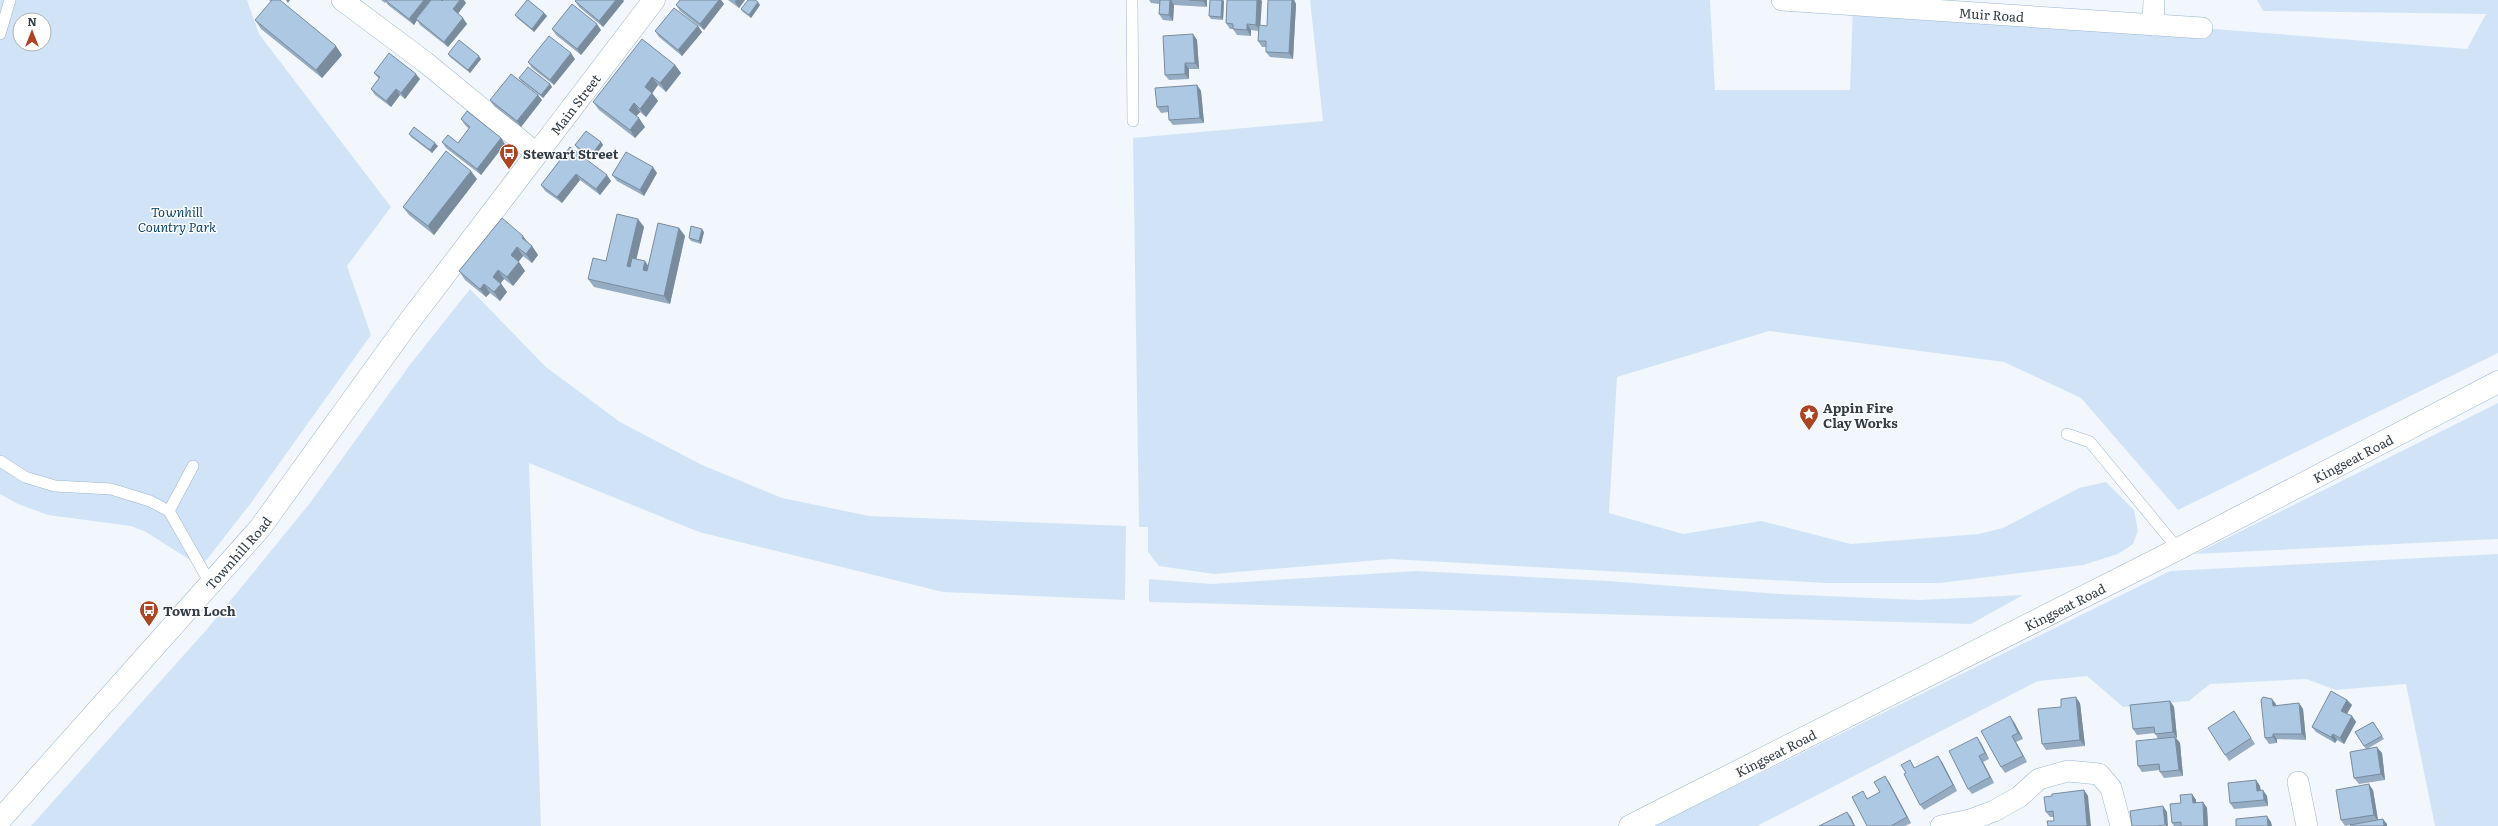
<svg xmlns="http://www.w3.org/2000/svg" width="2498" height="826" viewBox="0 0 2498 826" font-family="Literata,serif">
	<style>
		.green { fill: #d1e4f7; fill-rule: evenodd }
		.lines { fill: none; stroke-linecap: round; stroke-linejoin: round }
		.lane-casing { stroke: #9bb5cf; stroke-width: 12 }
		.street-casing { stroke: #9bb5cf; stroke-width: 22 }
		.secondary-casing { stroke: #9bb5cf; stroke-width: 23 }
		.lane { stroke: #fff; stroke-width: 11 }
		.street { stroke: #fff; stroke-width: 21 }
		.secondary { stroke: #fff; stroke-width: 22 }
		.wall { fill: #95acc2 }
		.shaded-wall { fill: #798c9e }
		.building { fill: #adc8e2; stroke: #798c9e }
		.labels { text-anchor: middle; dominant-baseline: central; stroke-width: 3; stroke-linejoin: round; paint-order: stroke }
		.street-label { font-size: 13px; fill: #313c47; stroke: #fff }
		.poi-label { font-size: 13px; font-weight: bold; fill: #313c47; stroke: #fff; text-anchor: start }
		.park-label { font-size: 13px; font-style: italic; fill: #0c446f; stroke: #fff }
	</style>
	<rect width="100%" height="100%" fill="#f2f7fd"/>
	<path class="green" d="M 0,0 L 247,0 L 259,34 L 391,207 L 347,266 L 371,335 L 251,503 L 201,567 L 146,532 L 131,526 L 48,515 L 18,504 L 0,494 ZM 20,20 L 44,20 L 44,44 L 20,44 Z
		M 1310,0 L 1710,0 L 1715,90 L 1850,90 L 1853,5 L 2202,28 L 2467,49 L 2486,14 L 2263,11 L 2257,0 L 2498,0 L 2498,353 L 2178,510 L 2081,398 L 2004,362 L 1769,331 L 1617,377 L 1609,513 L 1683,534 L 1761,521 L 1851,544 L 1979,534 L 2003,528 L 2079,488 L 2106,482 L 2134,510 L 2138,531 L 2133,544 L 2118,554 L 2083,565 L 1940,583 L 1826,583 L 1390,559 L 1214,574 L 1159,566 L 1148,552 L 1148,527 L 1139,527 L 1133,138 L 1323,121 Z
		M 470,289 L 546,367 L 620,422 L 702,465 L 782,498 L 869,516 L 1126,526 L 1125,600 L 943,592 L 699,532 L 529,463 L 541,826 L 31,826 L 208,628 L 310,503 L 409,366 Z
		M 2498,403 L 2498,539 L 2195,554 Z
		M 2498,554 L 2498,826 L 2435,826 L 2406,684 L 2336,690 L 2306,679 L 2210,684 L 2189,701 L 2123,707 L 2087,676 L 2038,681 L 1757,826 L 1654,826 L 2170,571 Z
		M 1416,571 L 1608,581 L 1779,594 L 1919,600 L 2023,595 L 1971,624 L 1149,602 L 1149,579 L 1211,584 Z"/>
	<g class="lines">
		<g class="lane-casing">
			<path id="lane" d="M 1132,0 L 1133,121
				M 0,34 L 10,0
				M 2067,434 L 2090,442 L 2178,549
				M 0,461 L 25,477 L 55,486 L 111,489 L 150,501 L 169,511 L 210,583
				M 169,511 L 193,466"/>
		</g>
		<g class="street-casing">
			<g id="street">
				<path d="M 342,0 L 425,62 L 536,153"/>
				<path id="s1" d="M 1782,0 L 2202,28"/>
				<path d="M 2153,25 L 2154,0"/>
				<path d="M 2298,782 L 2307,826"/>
				<path d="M 1941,826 L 1970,820 L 1994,811 L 2019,797 L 2039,779 L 2068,771 L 2099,774 L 2111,788 L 2121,826"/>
			</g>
		</g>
		<g class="secondary-casing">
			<g id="secondary">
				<path id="s2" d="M 0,820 L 260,528 L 408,323 L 654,0"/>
				<path id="s3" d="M 1630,826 L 2178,549 L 2498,382"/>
			</g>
		</g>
		<use href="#lane" class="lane"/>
		<use href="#street" class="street"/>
		<use href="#secondary" class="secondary"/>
	</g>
	<path class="wall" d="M 269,0 L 280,0 L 342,55 L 322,78 L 261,29 L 255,20 L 271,2 Z
		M 381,0 L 441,0 L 442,1 L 466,3 L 458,13 L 467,24 L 448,47 L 420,25 L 417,20 L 414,25 L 388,5 L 386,2 L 385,3 Z
		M 576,0 L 623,0 L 624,1 L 603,27 L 579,7 L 575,1 Z
		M 680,0 L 721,0 L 724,4 L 704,30 L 680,11 L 676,5 Z
		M 728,0 L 745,0 L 739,8 Z
		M 1149,0 L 1207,0 L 1207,7 L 1174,5 L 1173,21 L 1163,20 L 1159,14 L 1159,4 L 1151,3 Z
		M 1210,0 L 1223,0 L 1224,1 L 1223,20 L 1211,19 L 1209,16 Z
		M 1227,0 L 1261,0 L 1260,25 L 1267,26 L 1268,0 L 1294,0 L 1296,4 L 1293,59 L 1270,57 L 1266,52 L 1266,47 L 1262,47 L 1258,41 L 1258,31 L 1251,30 L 1251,36 L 1237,35 L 1233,29 L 1230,29 L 1226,23 Z
		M 760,5 L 751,18 L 743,12 L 741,9 Z
		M 544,13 L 547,16 L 534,32 L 517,18 L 515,15 Z
		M 698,26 L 702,32 L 682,56 L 659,37 L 655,31 Z
		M 552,29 L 601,30 L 581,55 L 556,35 Z
		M 1193,34 L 1197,40 L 1199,69 L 1189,69 L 1189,79 L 1169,80 L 1165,75 Z
		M 448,54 L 481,59 L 470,73 L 450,57 Z
		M 575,59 L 554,85 L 532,68 L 528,62 Z
		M 675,65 L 681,73 L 666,92 L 658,85 L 652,93 L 658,101 L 646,117 L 640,112 L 636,116 L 645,127 L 635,138 L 599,110 L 593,102 Z
		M 374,73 L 420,79 L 405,99 L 400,95 L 391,107 L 375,95 L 371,89 L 379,79 Z
		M 519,78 L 550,84 L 552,87 L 543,98 L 521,81 Z
		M 1197,85 L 1201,91 L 1204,123 L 1173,125 L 1169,120 L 1169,112 L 1161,113 L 1157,107 Z
		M 538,95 L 542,100 L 521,127 L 494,106 L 490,100 Z
		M 461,119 L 505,144 L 481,175 L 446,148 L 442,142 L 458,143 L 469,129 L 465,125 Z
		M 409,134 L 438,146 L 432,153 L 411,137 Z
		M 601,142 L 603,145 L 592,160 L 577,148 L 575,145 Z
		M 570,147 L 611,181 L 600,195 L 580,180 L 562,203 L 545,191 L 541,185 Z
		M 657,173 L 644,196 L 617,181 L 612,175 Z
		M 477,179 L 434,235 L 409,215 L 403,207 Z
		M 502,218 L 532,246 L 538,255 L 532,263 L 523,256 L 518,261 L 525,271 L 513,286 L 504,279 L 501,283 L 507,292 L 500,301 L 490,293 L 486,297 L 465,280 L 459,271 Z
		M 638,219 L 644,227 L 636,259 L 649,266 L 679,228 L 685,236 L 670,304 L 594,287 L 588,279 L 606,261 Z
		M 704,232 L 701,244 L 691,241 L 689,238 Z
		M 2347,700 L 2352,705 L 2347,714 L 2352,716 L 2356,722 L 2344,744 L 2337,740 L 2335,743 L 2316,732 L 2312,727 Z
		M 2170,701 L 2174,707 L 2177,738 L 2176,738 L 2180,743 L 2183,776 L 2164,778 L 2160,772 L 2160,770 L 2142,772 L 2138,766 L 2158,739 L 2155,733 L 2137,735 L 2133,729 Z
		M 2080,703 L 2085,746 L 2046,750 L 2042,744 L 2061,707 Z
		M 2299,703 L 2303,709 L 2306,740 L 2277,739 L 2277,743 L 2269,744 L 2265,738 L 2276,704 L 2276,706 Z
		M 2238,717 L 2255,744 L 2229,761 L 2225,755 Z
		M 2014,722 L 2023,739 L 2016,742 L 2027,762 L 2005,773 L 2001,767 Z
		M 2373,722 L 2384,739 L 2367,749 L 2382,753 L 2385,780 L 2359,784 L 2354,778 L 2366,749 L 2355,732 Z
		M 1981,743 L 1989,759 L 1983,762 L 1994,783 L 1972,794 L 1968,789 Z
		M 1910,760 L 1915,768 L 1942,762 L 1957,791 L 1924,810 L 1920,805 L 1906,773 Z
		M 2256,780 L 2260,786 L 2261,791 L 2267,796 L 2268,806 L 2234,809 L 2230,803 Z
		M 1889,782 L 1911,823 L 1905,826 L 1867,826 L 1867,797 L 1868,799 L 1880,792 Z
		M 2084,790 L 2088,796 L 2054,821 L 2054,817 L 2050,817 L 2046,812 L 2052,796 Z
		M 2373,790 L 2378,819 L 2387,824 L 2350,825 L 2345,826 L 2341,820 Z
		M 2192,794 L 2196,800 L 2196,803 L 2203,802 L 2207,808 L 2208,826 L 2174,826 L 2172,823 Z"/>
	<path class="shaded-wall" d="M 286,0 L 290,0 L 288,3 Z
		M 424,0 L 433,0 L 416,19 L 417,20 L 414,25 L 409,19 Z
		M 460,0 L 464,0 L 466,3 L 457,15 L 453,9 Z
		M 616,0 L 623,0 L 624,1 L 603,27 L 599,21 Z
		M 719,0 L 721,0 L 724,4 L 704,30 L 700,24 Z
		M 736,0 L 745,0 L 739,8 L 735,2 Z
		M 1170,0 L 1171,0 L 1174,5 L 1173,21 L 1169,15 Z
		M 1203,0 L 1207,0 L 1207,7 L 1203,1 Z
		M 1222,0 L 1224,1 L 1223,20 L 1221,17 Z
		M 1257,0 L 1261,0 L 1262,1 L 1260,31 L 1256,25 Z
		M 1292,0 L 1294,0 L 1296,4 L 1293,59 L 1289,53 Z
		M 758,2 L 760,5 L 751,18 L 749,15 Z
		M 544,13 L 547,16 L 534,32 L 532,29 Z
		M 463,18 L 467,24 L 448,47 L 444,42 Z
		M 597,24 L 601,30 L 581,55 L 577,49 Z
		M 1247,24 L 1251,30 L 1251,36 L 1247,30 Z
		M 698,26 L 702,32 L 682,56 L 678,50 Z
		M 1193,34 L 1197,40 L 1199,69 L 1195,63 Z
		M 336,46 L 342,55 L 322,78 L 316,70 Z
		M 571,53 L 575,59 L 554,85 L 550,80 Z
		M 479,56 L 481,59 L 470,73 L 468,70 Z
		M 1185,63 L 1189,69 L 1189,79 L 1185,74 Z
		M 675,65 L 681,73 L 666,92 L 660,83 Z
		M 416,74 L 420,79 L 405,99 L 401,93 Z
		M 652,77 L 658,85 L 651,95 L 645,87 Z
		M 550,84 L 552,87 L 543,98 L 541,95 Z
		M 1197,85 L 1201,91 L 1204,123 L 1200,118 Z
		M 396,89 L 400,95 L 391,107 L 386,101 Z
		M 652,93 L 658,101 L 646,117 L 640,109 Z
		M 538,95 L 542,100 L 521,127 L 517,121 Z
		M 634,103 L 640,112 L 634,119 L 629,110 Z
		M 639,118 L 645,127 L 635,138 L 630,130 Z
		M 501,138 L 505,144 L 481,175 L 477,169 Z
		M 601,142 L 603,145 L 592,160 L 590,157 Z
		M 435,143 L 438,146 L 432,153 L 430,150 Z
		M 653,167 L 657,173 L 644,196 L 640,190 Z
		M 471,171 L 477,179 L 434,235 L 428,226 Z
		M 576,174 L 580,180 L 562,203 L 557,197 Z
		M 607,175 L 611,181 L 600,195 L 596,189 Z
		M 638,219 L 644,227 L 633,274 L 627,266 Z
		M 679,228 L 685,236 L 670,304 L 664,296 Z
		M 702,229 L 704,232 L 701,244 L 699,241 Z
		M 523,236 L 529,244 L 522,238 Z
		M 532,246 L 538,255 L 532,263 L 526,254 Z
		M 517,247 L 523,256 L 517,264 L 511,255 Z
		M 645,261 L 651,270 L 649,278 L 643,270 Z
		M 519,262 L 525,271 L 513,286 L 507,277 Z
		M 498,270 L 504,279 L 499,285 L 493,277 Z
		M 484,284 L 490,293 L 486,297 L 480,289 Z
		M 501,284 L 507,292 L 500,301 L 494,292 Z
		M 2076,697 L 2080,703 L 2085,746 L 2080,740 Z
		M 2272,699 L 2276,704 L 2277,712 L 2273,706 Z
		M 2347,700 L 2352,705 L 2345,717 L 2341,711 Z
		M 2170,701 L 2174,707 L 2177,738 L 2173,732 Z
		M 2299,703 L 2303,709 L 2306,740 L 2302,734 Z
		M 2010,716 L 2014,722 L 2023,739 L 2018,733 Z
		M 2352,716 L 2356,722 L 2344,744 L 2340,738 Z
		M 2273,734 L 2277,739 L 2277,743 L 2273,737 Z
		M 2333,734 L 2337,740 L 2335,743 L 2331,737 Z
		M 2012,736 L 2016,742 L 2027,762 L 2023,756 Z
		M 1977,737 L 1981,743 L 1989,759 L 1985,753 Z
		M 2175,737 L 2180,743 L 2183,776 L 2179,770 Z
		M 2377,747 L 2382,753 L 2385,780 L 2381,774 Z
		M 1938,756 L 1942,762 L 1957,791 L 1953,785 Z
		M 1979,756 L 1983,762 L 1994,783 L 1990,777 Z
		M 1885,776 L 1889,782 L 1911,823 L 1907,817 Z
		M 2256,780 L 2260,786 L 2261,797 L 2257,791 Z
		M 2369,784 L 2373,790 L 2378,821 L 2374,815 Z
		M 2084,790 L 2088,796 L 2091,826 L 2087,826 Z
		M 2263,790 L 2267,796 L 2268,806 L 2264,800 Z
		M 2192,794 L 2196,800 L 2197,809 L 2193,803 Z
		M 2203,802 L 2207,808 L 2208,826 L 2204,826 Z
		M 2163,806 L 2167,812 L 2168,826 L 2166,826 L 2165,825 Z
		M 1847,812 L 1851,817 L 1855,826 L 1854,826 Z
		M 2267,816 L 2271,822 L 2272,826 L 2268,826 Z
		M 2383,819 L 2387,824 L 2387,826 L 2384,826 Z"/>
	<path class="building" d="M 272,0 L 280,0 L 336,46 L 316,70 L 255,20 Z
		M 385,0 L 424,0 L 409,19 Z
		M 431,0 L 441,0 L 442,1 L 443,0 L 460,0 L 453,9 L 463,18 L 444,42 L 416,19 Z
		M 527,0 L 528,0 L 544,13 L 532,29 L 515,15 Z
		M 576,0 L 616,0 L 599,21 L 575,1 Z
		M 680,0 L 719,0 L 700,24 L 676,5 Z
		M 748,0 L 755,0 L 758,2 L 749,15 L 741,9 Z
		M 1160,0 L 1170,0 L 1169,15 L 1159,14 Z
		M 1189,0 L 1203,0 L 1203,1 Z
		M 1210,0 L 1222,0 L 1221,17 L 1209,16 Z
		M 1227,0 L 1257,0 L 1256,25 L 1247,24 L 1247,30 L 1233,29 L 1233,24 L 1226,23 Z
		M 1268,0 L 1292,0 L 1289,53 L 1266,52 L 1266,41 L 1258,41 L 1259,25 L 1267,26 Z
		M 572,4 L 597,24 L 577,49 L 552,29 Z
		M 674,8 L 698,26 L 678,50 L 655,31 Z
		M 1193,34 L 1195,63 L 1185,63 L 1185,74 L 1165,75 L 1163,36 Z
		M 549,36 L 571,53 L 550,80 L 528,62 Z
		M 642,39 L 675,65 L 660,83 L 652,77 L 645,87 L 652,93 L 640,109 L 634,103 L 629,110 L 639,118 L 630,130 L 593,102 Z
		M 459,40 L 479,56 L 468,70 L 448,54 Z
		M 389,53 L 416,74 L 401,93 L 396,89 L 386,101 L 371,89 L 380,77 L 374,73 Z
		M 528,67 L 550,84 L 541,95 L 519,78 Z
		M 511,74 L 538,95 L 517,121 L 490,100 Z
		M 1197,85 L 1200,118 L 1169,120 L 1168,106 L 1157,107 L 1155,88 Z
		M 467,111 L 501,138 L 477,169 L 442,142 L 448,135 L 458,143 L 470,127 L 461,119 Z
		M 414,127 L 435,143 L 430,150 L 409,134 Z
		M 586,131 L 601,142 L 590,157 L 575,145 Z
		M 570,147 L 607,175 L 596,189 L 576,174 L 557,197 L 541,185 Z
		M 446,151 L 471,171 L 428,226 L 403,207 Z
		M 626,152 L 653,167 L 640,190 L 612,175 Z
		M 617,214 L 638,219 L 627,266 L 630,267 L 632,258 L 645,261 L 643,270 L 647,271 L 658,223 L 679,228 L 664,296 L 588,279 L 593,258 L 606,261 Z
		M 502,218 L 523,236 L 522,238 L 532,246 L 526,254 L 517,247 L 511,255 L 519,262 L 507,277 L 498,270 L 493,277 L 501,284 L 494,292 L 484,284 L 480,289 L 459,271 Z
		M 691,226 L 702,229 L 699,241 L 689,238 Z
		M 2331,691 L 2347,700 L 2341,711 L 2352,716 L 2340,738 L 2333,734 L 2331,737 L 2312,727 Z
		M 2076,697 L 2080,740 L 2042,744 L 2038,709 L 2061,707 L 2061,699 Z
		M 2263,697 L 2272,699 L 2273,706 L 2299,703 L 2302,734 L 2273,734 L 2273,737 L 2265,738 L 2261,700 Z
		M 2170,701 L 2173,732 L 2155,734 L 2154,727 L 2133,729 L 2130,705 Z
		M 2234,711 L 2251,738 L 2225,755 L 2208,728 Z
		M 2010,716 L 2018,733 L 2012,736 L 2023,756 L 2001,767 L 1981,731 Z
		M 2373,722 L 2382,736 L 2364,746 L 2355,732 Z
		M 1977,737 L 1985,753 L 1979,756 L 1990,777 L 1968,789 L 1949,751 Z
		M 2175,737 L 2179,770 L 2160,772 L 2159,764 L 2138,766 L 2136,741 Z
		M 2377,747 L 2381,774 L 2354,778 L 2350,752 Z
		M 1938,756 L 1953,785 L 1920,805 L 1904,774 L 1906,773 L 1901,765 L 1910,760 L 1914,768 Z
		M 1885,776 L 1907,817 L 1891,826 L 1867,826 L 1852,797 L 1863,791 L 1867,799 L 1880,792 L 1874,782 Z
		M 2256,780 L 2257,791 L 2263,790 L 2264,800 L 2230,803 L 2228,783 Z
		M 2369,784 L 2374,815 L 2341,820 L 2336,790 Z
		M 2084,790 L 2087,826 L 2048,826 L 2047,821 L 2054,821 L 2053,811 L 2046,812 L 2044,797 L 2052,796 L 2052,794 Z
		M 2192,794 L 2193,803 L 2203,802 L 2204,826 L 2181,826 L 2181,822 L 2172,823 L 2170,804 L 2181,803 L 2180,795 Z
		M 2163,806 L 2165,825 L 2157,826 L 2132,826 L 2130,811 Z
		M 1847,812 L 1854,826 L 1819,826 Z
		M 2267,816 L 2268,826 L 2236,826 L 2236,819 Z
		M 2383,819 L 2384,826 L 2351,826 L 2350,825 Z"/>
	<defs>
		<g id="bus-pin" transform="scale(1)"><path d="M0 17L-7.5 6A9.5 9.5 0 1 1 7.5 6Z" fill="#ac4523" stroke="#fff"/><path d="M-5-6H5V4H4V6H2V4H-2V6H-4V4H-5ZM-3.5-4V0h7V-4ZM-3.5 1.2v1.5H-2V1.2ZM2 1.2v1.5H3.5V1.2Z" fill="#fff"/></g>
		<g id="sight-pin" transform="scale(1)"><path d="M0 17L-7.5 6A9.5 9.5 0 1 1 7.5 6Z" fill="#ac4523" stroke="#fff"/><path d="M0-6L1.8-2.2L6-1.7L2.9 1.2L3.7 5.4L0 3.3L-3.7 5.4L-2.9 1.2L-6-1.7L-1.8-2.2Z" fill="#fff"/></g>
	</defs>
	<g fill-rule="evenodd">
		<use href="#bus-pin" x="509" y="153"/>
		<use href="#sight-pin" x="1809" y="414"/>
		<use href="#bus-pin" x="149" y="610"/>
	</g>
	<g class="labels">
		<g class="street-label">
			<text stroke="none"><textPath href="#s1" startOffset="210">Muir Road</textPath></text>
			<text stroke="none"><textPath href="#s2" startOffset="919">Main Street</textPath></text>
			<text stroke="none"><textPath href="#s3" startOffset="811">Kingseat Road</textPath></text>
			<text stroke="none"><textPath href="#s2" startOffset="358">Townhill Road</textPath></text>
			<text stroke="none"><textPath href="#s3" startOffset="487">Kingseat Road</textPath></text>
			<text stroke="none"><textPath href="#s3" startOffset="163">Kingseat Road</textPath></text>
		</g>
		<g class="poi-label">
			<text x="523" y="153">Stewart Street</text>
			<text x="1823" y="407">Appin Fire<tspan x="1823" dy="15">Clay Works</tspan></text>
			<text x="163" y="610">Town Loch</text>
		</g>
		<g class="park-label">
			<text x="177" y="211">Townhill<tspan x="177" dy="15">Country Park</tspan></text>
		</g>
	</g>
	<g transform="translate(32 32)"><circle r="19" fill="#ffffff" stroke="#adb1b5"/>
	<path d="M0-3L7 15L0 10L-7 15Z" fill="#ac4523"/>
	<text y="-6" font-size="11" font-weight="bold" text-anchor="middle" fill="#313c47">N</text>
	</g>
</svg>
